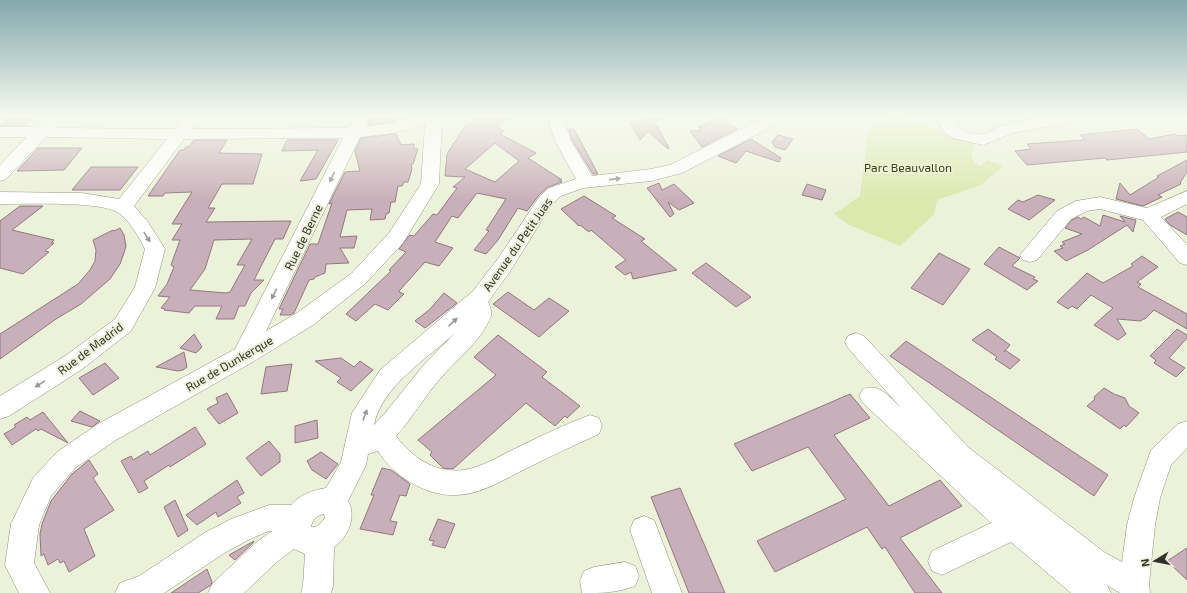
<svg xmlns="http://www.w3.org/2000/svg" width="1187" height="593" viewBox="0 0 1187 593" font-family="'Exo 2',sans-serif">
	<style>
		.green { fill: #dde8af }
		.building { fill: #c9afb9; stroke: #907881; fill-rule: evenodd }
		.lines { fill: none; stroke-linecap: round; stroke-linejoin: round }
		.minor-casing { stroke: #8c917b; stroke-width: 1 }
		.minor { fill: #fff; fill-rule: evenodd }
		.oneway { fill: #989994 }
		.labels { text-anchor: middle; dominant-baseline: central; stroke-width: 4; stroke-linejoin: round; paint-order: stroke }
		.park-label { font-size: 12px; fill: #3d4412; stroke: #ecf1d9 }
		.street-label { font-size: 12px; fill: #31332a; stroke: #ecf1d9 }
	</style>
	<rect width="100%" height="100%" fill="#ecf1d9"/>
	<path class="green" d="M 889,117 L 902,117 L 942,131 L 975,138 L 971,157 L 975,163 L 981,166 L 987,160 L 1004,166 L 981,185 L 937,200 L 934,214 L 900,246 L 849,225 L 834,214 L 860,196 L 867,138 L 873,123 Z"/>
	<path class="building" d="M 8,117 L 32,117 L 24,126 L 0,126 Z
		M 371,117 L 385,117 L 384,119 L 395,119 L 393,122 L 368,125 Z
		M 480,117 L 509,117 L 499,126 L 498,128 L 504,131 L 500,134 L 536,153 L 528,158 L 562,180 L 559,180 L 562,182 L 548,187 L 539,195 L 527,211 L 518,208 L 498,240 L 486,254 L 474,250 L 489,231 L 486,230 L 506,199 L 477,193 L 458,218 L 452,216 L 435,242 L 453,248 L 439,266 L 425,262 L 400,290 L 399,292 L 404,294 L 388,310 L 375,304 L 356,321 L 346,314 L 391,271 L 389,270 L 406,252 L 399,249 L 408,237 L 410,235 L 414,236 L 433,214 L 437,215 L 457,188 L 453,187 L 465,177 L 445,176 L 447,154 L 467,123 L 469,124 ZM 495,143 L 519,161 L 495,182 L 465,169 Z
		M 660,118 L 655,123 L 669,148 L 668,149 L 648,131 L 640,140 L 630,122 Z
		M 722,119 L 737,129 L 702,147 L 690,131 L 702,130 L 698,127 L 712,121 L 713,122 Z
		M 569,129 L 574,129 L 598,174 L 593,174 L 572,140 Z
		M 1137,129 L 1149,139 L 1175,134 L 1177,136 L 1187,135 L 1187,152 L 1107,160 L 1105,158 L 1027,165 L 1015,151 L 1031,149 L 1027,144 L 1085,140 L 1080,135 Z
		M 396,134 L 401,145 L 414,144 L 414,149 L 418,149 L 413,164 L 411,165 L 412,169 L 408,182 L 404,182 L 402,186 L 398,186 L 395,202 L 391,202 L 389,213 L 386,214 L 385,219 L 370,220 L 372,209 L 347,210 L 340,237 L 357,236 L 354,248 L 340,248 L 349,263 L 326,264 L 325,273 L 315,277 L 314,279 L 309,280 L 294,313 L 290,315 L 280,315 L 283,309 L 279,309 L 310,244 L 318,244 L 332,203 L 329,204 L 345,172 L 360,171 L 355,151 L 361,138 Z
		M 778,135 L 793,139 L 785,150 L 775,147 L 772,142 Z
		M 751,139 L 781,158 L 779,162 L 746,151 L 736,163 L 718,156 Z
		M 194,140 L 227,140 L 219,153 L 262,154 L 253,184 L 222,184 L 208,208 L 215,208 L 206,222 L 291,221 L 283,239 L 275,239 L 254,280 L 264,280 L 251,293 L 245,306 L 239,306 L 234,319 L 216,319 L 222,306 L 195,306 L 189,313 L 164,310 L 165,309 L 161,308 L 170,297 L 158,296 L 167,284 L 174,267 L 171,265 L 180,240 L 172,240 L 182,224 L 172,224 L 192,192 L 165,193 L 163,196 L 148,196 L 180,150 L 184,150 L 186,147 L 190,146 ZM 252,239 L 237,265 L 245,265 L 230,292 L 226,293 L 190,290 L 205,269 L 214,240 Z
		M 287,140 L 338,140 L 316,179 L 300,181 L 318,150 L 282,151 Z
		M 38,148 L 82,148 L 64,170 L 17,171 Z
		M 1187,160 L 1187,172 L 1180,183 L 1181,184 L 1158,195 L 1162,197 L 1143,206 L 1116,199 L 1120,183 L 1130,195 L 1159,177 L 1157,176 Z
		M 91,167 L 138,167 L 120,190 L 72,190 Z
		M 659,183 L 662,190 L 674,184 L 694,203 L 679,210 L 668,202 L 674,214 L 670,217 L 647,188 Z
		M 807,184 L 826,190 L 822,200 L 802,195 Z
		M 1038,195 L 1055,200 L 1029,220 L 1008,209 L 1018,200 L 1023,202 Z
		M 584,196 L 616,216 L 612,218 L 645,239 L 641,241 L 677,270 L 633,279 L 631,272 L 625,275 L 615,267 L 626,260 L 591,230 L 589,232 L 580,225 L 579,226 L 561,209 Z
		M 20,206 L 43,206 L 12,230 L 54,240 L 51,243 L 54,243 L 45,251 L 49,252 L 23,274 L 0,268 L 0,221 Z
		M 1178,212 L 1187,217 L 1187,235 L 1170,225 L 1165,219 Z
		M 1103,215 L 1125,222 L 1120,216 L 1136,220 L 1133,232 L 1127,225 L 1088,250 L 1066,261 L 1054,251 L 1063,248 L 1060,246 L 1065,244 L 1062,242 L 1082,234 L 1065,228 L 1072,220 L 1078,217 L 1081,219 L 1084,217 L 1100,226 Z
		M 120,228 L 124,235 L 126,246 L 124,253 L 120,264 L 110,279 L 81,304 L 56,319 L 0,359 L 0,334 L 78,284 L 90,270 L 95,261 L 96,250 L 93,240 L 113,230 L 114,231 Z
		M 999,247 L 1020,258 L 1012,266 L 1035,277 L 1033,279 L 1038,281 L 1027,290 L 984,264 Z
		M 939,253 L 970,269 L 943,305 L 911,288 Z
		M 1142,256 L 1158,267 L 1137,282 L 1141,284 L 1138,287 L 1187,314 L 1187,329 L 1154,310 L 1145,319 L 1143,319 L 1141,321 L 1117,319 L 1126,334 L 1118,340 L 1094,325 L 1113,308 L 1091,295 L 1077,309 L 1072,306 L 1068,309 L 1057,302 L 1087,273 L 1103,283 L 1133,266 L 1131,264 Z
		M 706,263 L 751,297 L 736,307 L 692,273 Z
		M 508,292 L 534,310 L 549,298 L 569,311 L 539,337 L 493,304 Z
		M 444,293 L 457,303 L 425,328 L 415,321 L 429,310 Z
		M 988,329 L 1010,345 L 1004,352 L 1005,350 L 1020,360 L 1010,369 L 995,359 L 997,357 L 972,340 Z
		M 1177,329 L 1187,335 L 1187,338 L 1169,358 L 1185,368 L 1176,377 L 1154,363 L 1156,360 L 1150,356 Z
		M 194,334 L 202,347 L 196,353 L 180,348 Z
		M 498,335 L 547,372 L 542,377 L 580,406 L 567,418 L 565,416 L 555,426 L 526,403 L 453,469 L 443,468 L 430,455 L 432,452 L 418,440 L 496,375 L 474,357 Z
		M 906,341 L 1108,475 L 1094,496 L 890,356 Z
		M 184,352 L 187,367 L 183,370 L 178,371 L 156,367 Z
		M 341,358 L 354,367 L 360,361 L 373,370 L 351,391 L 337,382 L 341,378 L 315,361 Z
		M 105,363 L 119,378 L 93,395 L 79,378 Z
		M 292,364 L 287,391 L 261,394 L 266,367 Z
		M 1104,388 L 1114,394 L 1125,398 L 1129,406 L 1139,413 L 1126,427 L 1124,425 L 1120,429 L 1087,406 L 1095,399 L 1094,397 Z
		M 227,393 L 238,413 L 219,424 L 207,409 L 218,403 L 216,398 Z
		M 850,394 L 870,418 L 834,435 L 889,506 L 940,480 L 962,506 L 900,538 L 942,593 L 915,593 L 885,547 L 882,549 L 867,527 L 775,572 L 757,541 L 846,499 L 808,447 L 752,471 L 734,444 Z
		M 80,411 L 100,421 L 92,427 L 71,421 Z
		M 43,412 L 68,443 L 41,429 L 38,431 L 36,429 L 12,445 L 4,434 L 16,427 L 14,425 L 27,417 L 30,420 Z
		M 317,420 L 318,438 L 295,443 L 295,426 Z
		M 195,427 L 206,444 L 170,467 L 169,465 L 144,481 L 148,488 L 139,493 L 121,461 L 131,456 L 133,460 L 148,451 L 150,455 Z
		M 269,441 L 280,454 L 280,462 L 261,476 L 246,458 Z
		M 321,452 L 338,464 L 326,479 L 312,470 L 307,461 Z
		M 89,460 L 98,474 L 93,478 L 114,510 L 84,529 L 95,556 L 69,572 L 64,561 L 60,563 L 58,559 L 48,565 L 44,554 L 41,556 L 40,534 L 42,524 L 51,501 L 72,474 Z
		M 382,468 L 391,470 L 410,484 L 406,496 L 400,495 L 390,521 L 397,522 L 393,535 L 360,529 L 374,495 L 371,495 Z
		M 237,480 L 244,493 L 237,497 L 241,503 L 218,517 L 216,512 L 197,525 L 186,515 Z
		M 680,488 L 725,593 L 689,593 L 651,497 Z
		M 175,500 L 188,530 L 178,537 L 164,507 Z
		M 438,519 L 455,524 L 445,548 L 432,545 L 434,541 L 429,540 Z
		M 254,541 L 254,542 L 235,560 L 229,555 Z
		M 1187,548 L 1187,580 L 1167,561 Z
		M 207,569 L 212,582 L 211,585 L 198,593 L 171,593 Z"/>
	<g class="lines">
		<g class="minor-casing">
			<path id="minor" d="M 47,117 L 64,117 L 55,128 L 174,129 L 183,117 L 200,117 L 191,129 L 348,128 L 354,117 L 370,117 L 365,127 L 393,123 L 414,117 L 442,117 L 439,184 L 403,243 L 366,283 L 313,325 L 251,363 L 116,440 L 75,468 L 51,496 L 39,525 L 34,563 L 50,593 L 19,593 L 5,565 L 11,524 L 33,478 L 57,452 L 98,424 L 235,349 L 343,138 L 184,139 L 134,206 L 148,222 L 165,249 L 155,288 L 131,331 L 81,370 L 9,416 L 0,419 L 0,396 L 65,356 L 115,319 L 135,287 L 145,249 C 138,236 130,220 117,212 C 99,201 24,204 0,204 L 0,192 L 82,193 L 119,199 L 167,139 L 46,137 L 6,179 L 0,181 L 0,165 L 27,137 L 0,137 L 0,127 L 37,127 ZM 425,124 L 421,184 L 389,233 L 352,273 L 297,313 L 266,331 L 360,137 L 393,133 Z
				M 547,117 L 563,117 L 571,141 L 592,176 L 651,169 L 670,165 L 765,117 L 786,117 L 784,120 L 682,173 L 651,181 L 583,188 L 561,196 L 552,204 L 511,270 L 488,302 C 490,306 492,311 491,316 C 481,342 456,360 439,380 C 423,398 412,419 396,436 C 415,462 444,478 476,467 C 488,463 500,456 512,450 C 537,438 563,425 590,415 L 599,418 L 602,426 L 599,434 C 575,445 551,456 527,468 C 505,479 482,494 457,495 C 427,497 393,476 378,451 L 368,454 L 366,465 L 348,501 C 357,516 348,538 334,547 L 333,586 L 331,593 L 301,593 L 303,586 L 305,554 L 294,549 L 278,561 L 244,593 L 208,593 L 213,583 L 258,541 L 272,531 L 269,531 L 250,539 L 226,552 L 164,593 L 115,593 L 120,583 L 139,576 L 206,532 L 231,519 L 269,505 L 291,505 C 299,495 313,490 326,488 L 341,462 L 352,413 L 380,370 L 473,291 L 497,260 L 540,196 L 549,188 L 576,179 L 555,141 ZM 455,333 L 422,367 L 386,412 L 374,425 C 381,387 428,358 455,333 ZM 324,514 L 325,518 C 321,523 317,528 311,527 C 312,520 317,515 324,514 Z
				M 936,117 L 952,117 C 957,128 970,137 982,134 C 990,133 998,127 1005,125 C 1030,118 1054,117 1080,117 L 1078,120 L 1072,122 L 1013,133 L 983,145 L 952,138 L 942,130 Z
				M 1187,191 L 1187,204 L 1161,217 L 1187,245 L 1187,265 L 1180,263 L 1143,220 L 1100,209 L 1087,211 L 1071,219 L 1037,260 L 1030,262 L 1023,260 L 1020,255 L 1057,211 L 1076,201 L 1100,197 L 1147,208 Z
				M 856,333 L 864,336 L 968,447 L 1104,552 L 1122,562 L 1127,525 L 1134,498 L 1151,450 L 1178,424 L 1187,421 L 1187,448 L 1171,465 L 1160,498 L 1155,525 L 1149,584 L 1150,593 L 1120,593 L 1107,585 L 1111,593 L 1071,593 L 1011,542 L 942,575 L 932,571 L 928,561 L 932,551 L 991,523 L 863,403 L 859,396 L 863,389 C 880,383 889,397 901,408 L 848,348 L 845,342 L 848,336 Z
				M 644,516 L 654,520 L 682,593 L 652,593 L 630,530 L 634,520 Z
				M 625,562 L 635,566 L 639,576 L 635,586 C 617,593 601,593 582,593 L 580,581 L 584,571 L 594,567 Z"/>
		</g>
		<use href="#minor" class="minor"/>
	</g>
	<defs><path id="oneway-solid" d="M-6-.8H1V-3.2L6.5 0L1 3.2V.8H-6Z"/></defs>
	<g class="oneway">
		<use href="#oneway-solid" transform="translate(332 177) rotate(116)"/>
		<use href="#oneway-solid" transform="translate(615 179) rotate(-6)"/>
		<use href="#oneway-solid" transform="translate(147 237) rotate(58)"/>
		<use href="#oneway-solid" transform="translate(274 294) rotate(116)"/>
		<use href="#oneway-solid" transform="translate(453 322) rotate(-43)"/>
		<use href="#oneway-solid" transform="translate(40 384) rotate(148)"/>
		<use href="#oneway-solid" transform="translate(365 415) rotate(-70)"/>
	</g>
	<linearGradient id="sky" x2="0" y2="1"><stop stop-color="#83a8ae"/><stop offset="0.58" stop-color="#f6f9ee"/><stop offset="1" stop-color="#f6f9ee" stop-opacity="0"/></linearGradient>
	<rect width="1187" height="200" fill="url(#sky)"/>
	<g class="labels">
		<g class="park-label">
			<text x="908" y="167">Parc Beauvallon</text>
		</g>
		<g class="street-label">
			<text transform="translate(303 237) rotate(-64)">Rue de Berne</text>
			<text transform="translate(517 244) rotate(-55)">Avenue du Petit Juas</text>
			<text transform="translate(90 348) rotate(-37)">Rue de Madrid</text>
			<text transform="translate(229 363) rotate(-30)">Rue de Dunkerque</text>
		</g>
	</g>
	<g transform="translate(1155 561) rotate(260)" stroke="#ecf1d9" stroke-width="3" paint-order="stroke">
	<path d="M0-3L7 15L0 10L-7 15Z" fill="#31332a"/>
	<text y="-6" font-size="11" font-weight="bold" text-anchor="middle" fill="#31332a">N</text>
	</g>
</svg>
